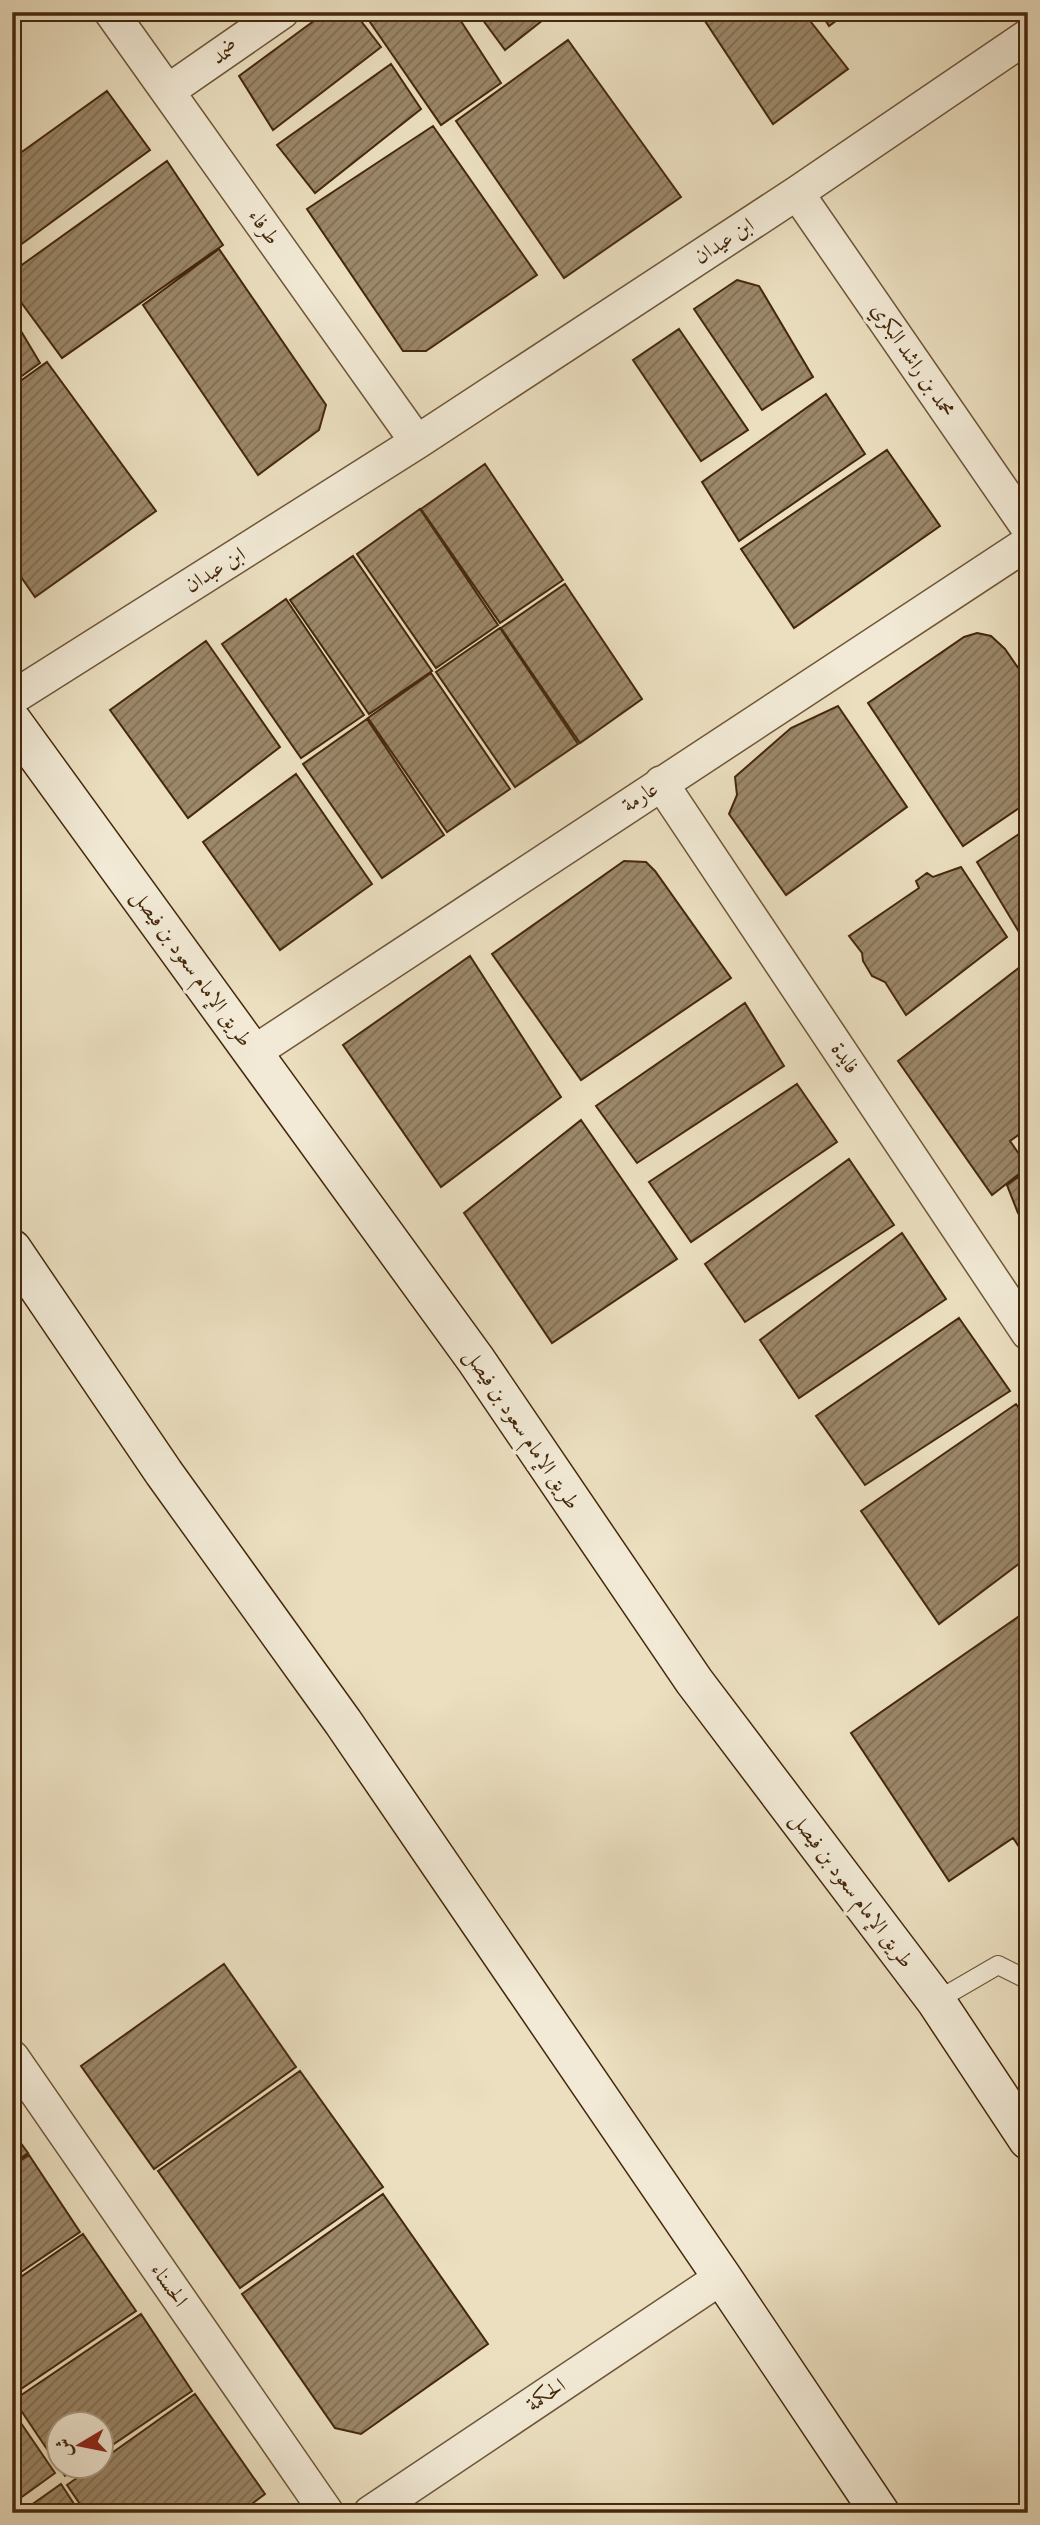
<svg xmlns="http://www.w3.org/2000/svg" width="1040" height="2525" viewBox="0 0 1040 2525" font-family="'IM FELL Double Pica',Amiri,serif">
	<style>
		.building { fill: url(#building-hatch); stroke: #45280b; stroke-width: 2 }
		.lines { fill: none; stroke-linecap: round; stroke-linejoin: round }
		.lane-casing { stroke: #6e5638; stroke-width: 20 }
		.street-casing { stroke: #6e5638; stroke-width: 36 }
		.secondary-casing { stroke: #45280b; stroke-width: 41 }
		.lane { stroke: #f2ead6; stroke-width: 18 }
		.street { stroke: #f2ead6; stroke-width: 33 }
		.secondary { stroke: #f2ead6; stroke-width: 38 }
		.labels { text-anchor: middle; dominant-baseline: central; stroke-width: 7; stroke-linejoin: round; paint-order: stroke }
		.street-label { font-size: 21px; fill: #45280b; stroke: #f2ead6 }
	</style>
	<defs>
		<pattern id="building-hatch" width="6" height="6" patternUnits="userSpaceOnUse" patternTransform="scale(1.75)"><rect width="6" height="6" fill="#9b8769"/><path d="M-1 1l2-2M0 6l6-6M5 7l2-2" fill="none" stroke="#806e55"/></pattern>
	</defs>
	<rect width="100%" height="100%" fill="#ebdfc0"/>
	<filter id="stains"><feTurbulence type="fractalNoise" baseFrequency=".00286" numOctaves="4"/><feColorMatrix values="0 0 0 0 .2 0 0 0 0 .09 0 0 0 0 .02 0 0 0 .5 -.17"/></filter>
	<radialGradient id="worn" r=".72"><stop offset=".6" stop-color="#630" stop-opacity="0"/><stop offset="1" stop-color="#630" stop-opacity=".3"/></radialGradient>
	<path class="building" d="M 326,12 L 354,12 L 381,47 L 273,130 L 239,76 Z
		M 363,12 L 455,12 L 501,83 L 441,125 Z
		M 477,12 L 546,12 L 548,16 L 505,50 Z
		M 699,12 L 803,12 L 848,69 L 773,124 Z
		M 820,12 L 848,12 L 829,26 Z
		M 568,40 L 681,197 L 564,278 L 456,121 Z
		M 391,64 L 421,109 L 315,193 L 277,145 Z
		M 107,91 L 150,150 L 12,251 L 12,159 Z
		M 433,126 L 537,275 L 426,351 L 403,351 L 307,209 Z
		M 167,161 L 223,245 L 62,358 L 12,290 L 12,272 Z
		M 219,249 L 326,405 L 319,430 L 258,475 L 143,305 Z
		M 737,280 L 759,286 L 813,377 L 762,410 L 694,309 Z
		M 12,316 L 40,363 L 12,383 Z
		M 679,329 L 748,430 L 701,461 L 633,360 Z
		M 47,362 L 156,511 L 35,597 L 12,564 L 12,387 Z
		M 826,394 L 865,454 L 739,541 L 702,482 Z
		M 887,450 L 940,526 L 794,628 L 741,549 Z
		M 485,464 L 563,580 L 500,623 L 421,509 Z
		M 420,509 L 498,625 L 436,668 L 357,554 Z
		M 353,556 L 432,671 L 369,714 L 290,600 Z
		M 565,584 L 642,699 L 580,743 L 501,628 Z
		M 286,599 L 364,715 L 301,758 L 222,644 Z
		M 500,628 L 578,744 L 515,787 L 436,672 Z
		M 977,633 L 991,636 L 1005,649 L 1028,682 L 1028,802 L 963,846 L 868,703 L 964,637 Z
		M 206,641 L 280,747 L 188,818 L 110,710 Z
		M 431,673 L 510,789 L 447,832 L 368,718 Z
		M 838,706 L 907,807 L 786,895 L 729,814 L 737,795 L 735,777 L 791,728 Z
		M 367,719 L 444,835 L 382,878 L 303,764 Z
		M 296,774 L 372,884 L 280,950 L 203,842 Z
		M 1028,828 L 1028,933 L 1022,937 L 977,862 Z
		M 624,861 L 646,862 L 655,871 L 731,978 L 581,1080 L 492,954 Z
		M 961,867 L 1007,937 L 906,1015 L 885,982 L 872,976 L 863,961 L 862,953 L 849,936 L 919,888 L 916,881 L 927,873 L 933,877 Z
		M 470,956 L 561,1097 L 441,1187 L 343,1045 Z
		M 1020,967 L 1028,978 L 1028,1128 L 1010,1141 L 1028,1167 L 992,1195 L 898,1061 Z
		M 745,1003 L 784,1066 L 637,1163 L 596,1106 Z
		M 797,1084 L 837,1142 L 691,1242 L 649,1182 Z
		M 581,1120 L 677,1259 L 552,1343 L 464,1213 Z
		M 849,1159 L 894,1225 L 745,1322 L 705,1264 Z
		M 1028,1170 L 1028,1227 L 1018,1213 L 1007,1185 Z
		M 902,1233 L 946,1299 L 799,1398 L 760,1340 Z
		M 959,1318 L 1010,1391 L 865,1485 L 816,1416 Z
		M 1016,1404 L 1028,1420 L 1028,1557 L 939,1624 L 861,1511 Z
		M 1028,1610 L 1028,1860 L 1013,1838 L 949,1881 L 851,1733 Z
		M 224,1964 L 296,2067 L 154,2169 L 81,2066 Z
		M 300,2071 L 383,2187 L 240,2288 L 158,2171 Z
		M 12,2131 L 28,2153 L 12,2164 Z
		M 29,2155 L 80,2232 L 12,2278 L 12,2166 Z
		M 383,2194 L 488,2344 L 361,2434 L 335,2428 L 242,2294 Z
		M 83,2234 L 136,2311 L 12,2395 L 12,2283 Z
		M 141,2314 L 192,2391 L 102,2452 L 102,2424 L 60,2424 L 60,2466 L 81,2466 L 65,2476 L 14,2400 Z
		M 195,2394 L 265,2494 L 253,2503 L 254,2506 L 244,2513 L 86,2513 L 67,2485 L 94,2466 L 102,2466 L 102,2460 Z
		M 12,2410 L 55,2473 L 12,2504 Z
		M 61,2484 L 80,2513 L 20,2513 Z"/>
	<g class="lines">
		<g class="lane-casing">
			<path id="lane" d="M 936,2001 L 998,1965 L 1028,1980"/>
		</g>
		<g class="street-casing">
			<path id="street" d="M 111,12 L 417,442
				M 168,91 L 282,12
				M 797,193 L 1028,528
				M 12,698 L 417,442 L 797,193 L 1028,36
				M 661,783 L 1028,1333
				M 253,1053 L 1028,543
				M 12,2057 L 327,2513
				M 370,2513 L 722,2277"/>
		</g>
		<g class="secondary-casing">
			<path id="secondary" d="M 12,721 L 476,1360 L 694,1681 L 936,2001 L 1028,2140
				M 12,1249 L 164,1473 L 343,1722 L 722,2277 L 880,2513"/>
		</g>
		<use href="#lane" class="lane"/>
		<use href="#street" class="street"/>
		<use href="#secondary" class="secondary"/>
	</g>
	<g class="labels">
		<g class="street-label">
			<text transform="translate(225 52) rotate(-35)">ضمد</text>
			<text transform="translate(264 227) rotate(55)">طرفاء</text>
			<text transform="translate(724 241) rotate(-33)">ابن عيدان</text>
			<text transform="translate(913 360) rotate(56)">محمد بن راشد البكري</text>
			<text transform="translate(215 570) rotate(-32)">ابن عبدان</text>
			<text transform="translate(640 797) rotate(-33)">عارمة</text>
			<text transform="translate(192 968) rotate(54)">طريق الإمام سعود بن فيصل</text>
			<text transform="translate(845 1058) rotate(56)">فايدة</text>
			<text transform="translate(522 1429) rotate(56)">طريق الإمام سعود بن فيصل</text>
			<text transform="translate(852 1890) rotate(53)">طريق الإمام سعود بن فيصل</text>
			<text transform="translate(169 2285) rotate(55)">الحسناء</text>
			<text transform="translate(546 2395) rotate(-34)">الحكمة</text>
		</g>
	</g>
	<rect width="1040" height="2525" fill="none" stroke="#ebdfc0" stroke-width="42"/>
	<rect x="14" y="14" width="1012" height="2497" fill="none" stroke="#45280b" stroke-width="3.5"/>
	<rect x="21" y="21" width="998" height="2483" fill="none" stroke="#45280b" stroke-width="2"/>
	<g transform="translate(80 2445) rotate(260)"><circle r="33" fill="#f2ead6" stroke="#ad9c85" stroke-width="2"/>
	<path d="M0-5L12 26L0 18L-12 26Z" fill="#8f2418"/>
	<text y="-10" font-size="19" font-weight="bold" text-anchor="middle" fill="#45280b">ش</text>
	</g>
	<rect width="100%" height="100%" filter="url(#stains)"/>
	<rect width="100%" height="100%" fill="url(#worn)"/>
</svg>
